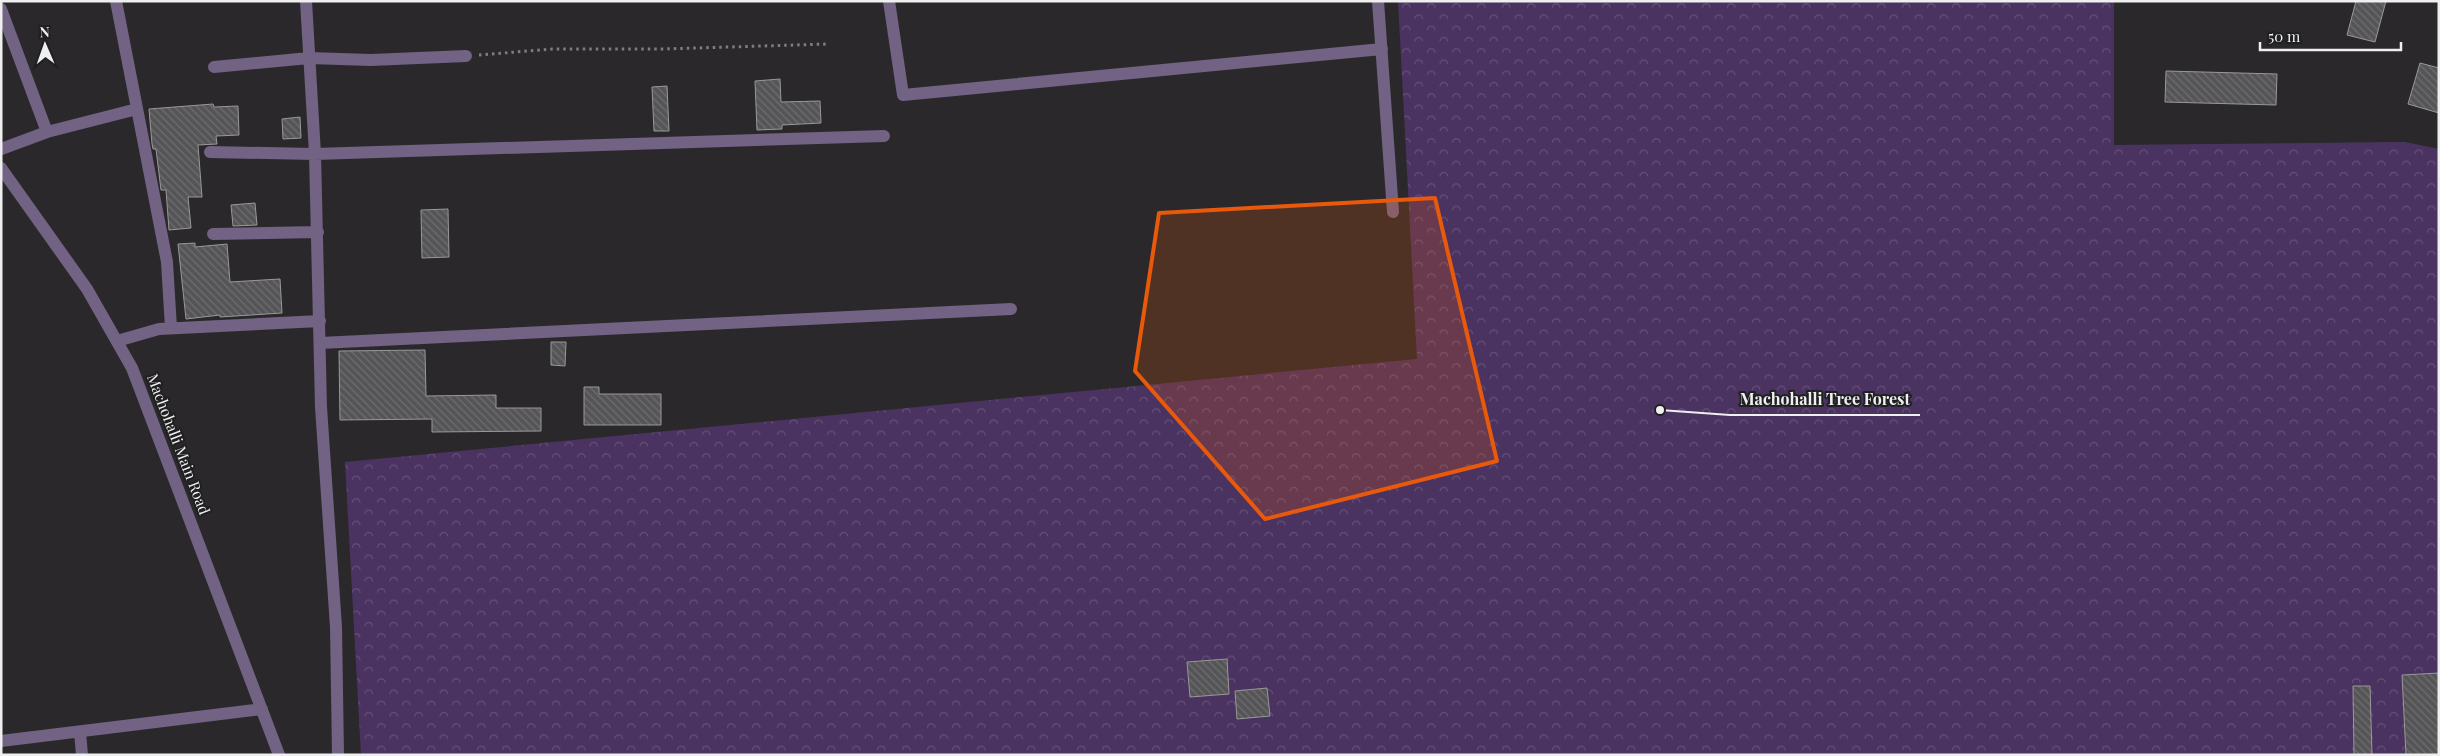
<svg xmlns="http://www.w3.org/2000/svg" width="2440" height="756" viewBox="0 0 2440 756" font-family="'Playfair Display',serif">
	<style>
		.forest { fill: url(#forest-crowns) }
		.building { fill: url(#building-back-hatch); stroke: #99989a }
		.lines { fill: none; stroke-linecap: round; stroke-linejoin: round }
		.path { stroke: #7e7d7f; stroke-width: 3; stroke-dasharray: 2.5 4; stroke-linecap: butt }
		.minor { stroke: #726283; stroke-width: 12 }
		.marked { fill: #e8590c; fill-opacity: 0.2; stroke: #e8590c; stroke-width: 4; stroke-linejoin: round }
		.labels { text-anchor: middle; dominant-baseline: central; stroke-width: 4; stroke-linejoin: round; paint-order: stroke }
		.street-label { font-size: 15px; fill: #efeff0; stroke: #201f21 }
		.leader { fill: none; stroke: #efeff0; stroke-width: 2 }
		.callout-dot { fill: #efeff0; stroke: #201f21; stroke-width: 2 }
		.callout-label { font-size: 16px; text-anchor: middle; font-weight: bold; fill: #efeff0; stroke: #201f21; stroke-width: 4; stroke-linejoin: round; paint-order: stroke }
	</style>
	<defs>
		<pattern id="forest-crowns" width="20" height="18" patternUnits="userSpaceOnUse" patternTransform="scale(1.25)"><rect width="20" height="18" fill="#4a3360"/><path d="M2 6a3 3 0 1 1 6 0M12 15a3 3 0 1 1 6 0" fill="none" stroke="#645177"/></pattern>
		<pattern id="building-back-hatch" width="6" height="6" patternUnits="userSpaceOnUse" patternTransform="scale(1.25)"><rect width="6" height="6" fill="#555456"/><path d="M-1 5l2 2M0 0l6 6M5-1l2 2" fill="none" stroke="#6e6d6f"/></pattern>
	</defs>
	<rect width="100%" height="100%" fill="#2a282b"/>
	<path class="forest" d="M 1398,1 L 2114,1 L 2114,145 L 2405,142 L 2439,149 L 2439,755 L 361,755 L 345,462 L 1417,359 Z"/>
	<path class="building" d="M 2356,1 L 2386,1 L 2375,42 L 2347,35 Z
		M 2420,63 L 2439,68 L 2439,113 L 2408,104 Z
		M 2166,71 L 2277,74 L 2276,105 L 2165,102 Z
		M 780,79 L 781,102 L 820,101 L 821,123 L 782,125 L 782,129 L 757,130 L 755,81 Z
		M 667,86 L 669,131 L 654,131 L 652,87 Z
		M 213,104 L 214,107 L 238,106 L 239,135 L 216,136 L 217,144 L 198,145 L 202,197 L 188,197 L 191,228 L 169,230 L 166,190 L 161,190 L 156,149 L 153,149 L 152,144 L 149,109 Z
		M 300,117 L 301,138 L 283,139 L 282,119 Z
		M 255,203 L 257,225 L 233,226 L 231,205 Z
		M 448,209 L 449,257 L 422,258 L 421,210 Z
		M 195,243 L 195,247 L 227,244 L 230,282 L 280,279 L 282,313 L 220,317 L 220,315 L 186,319 L 178,244 Z
		M 551,342 L 566,342 L 565,366 L 551,365 Z
		M 425,350 L 426,396 L 496,395 L 496,408 L 541,408 L 541,431 L 432,432 L 432,419 L 340,420 L 339,351 Z
		M 584,387 L 599,387 L 599,394 L 661,394 L 661,425 L 584,425 Z
		M 1227,659 L 1229,694 L 1190,697 L 1187,662 Z
		M 2439,673 L 2439,755 L 2406,755 L 2402,675 Z
		M 2353,686 L 2370,686 L 2372,755 L 2354,755 Z
		M 1267,688 L 1270,716 L 1237,719 L 1235,691 Z"/>
	<g class="lines">
		<path class="path" d="M 479,55 L 552,49 L 663,49 L 828,44"/>
		<path class="minor" d="M 116,1 L 167,262 L 171,328
			M 306,1 L 315,154 L 321,407 L 336,627 L 338,755
			M 889,1 L 903,95 L 1382,49
			M 1378,1 L 1393,212
			M 1,9 L 47,132
			M 214,67 L 309,58 L 371,60 L 466,56
			M 1,149 L 47,132 L 137,109
			M 210,152 L 315,154 L 884,136
			M 1,168 L 87,289 L 132,368 L 279,755
			M 213,234 L 318,232
			M 117,341 L 159,329 L 320,321
			M 320,343 L 1011,309
			M 80,732 L 82,755
			M 1,741 L 262,709"/>
	</g>
	<path class="marked" d="M 1435,198 L 1497,461 L 1265,519 L 1135,371 L 1159,213 Z"/>
	<g class="labels">
		<g class="street-label">
			<text transform="translate(179 444) rotate(69)">Machohalli Main Road</text>
		</g>
	</g>
	<path class="leader" d="M1660 410L1730 415H1920"/>
	<circle class="callout-dot" cx="1660" cy="410" r="5"/>
	<g class="callout-label">
		<text x="1825" y="405">Machohalli Tree Forest</text>
	</g>
	<rect width="2440" height="756" fill="none" stroke="#efeff0" stroke-width="5"/>
	<g transform="translate(45 45) rotate(358)" stroke="#201f21" stroke-width="4" paint-order="stroke">
	<path d="M0-4L9 19L0 12L-9 19Z" fill="#efeff0"/>
	<text y="-8" font-size="14" font-weight="bold" text-anchor="middle" fill="#efeff0">N</text>
	</g>
	<path d="M2260 42v8h141v-8" fill="none" stroke="#efeff0" stroke-width="2.5"/>
	<text x="2268" y="42" font-size="15" fill="#efeff0" stroke="#201f21" stroke-width="4" paint-order="stroke">50 m</text>
</svg>
